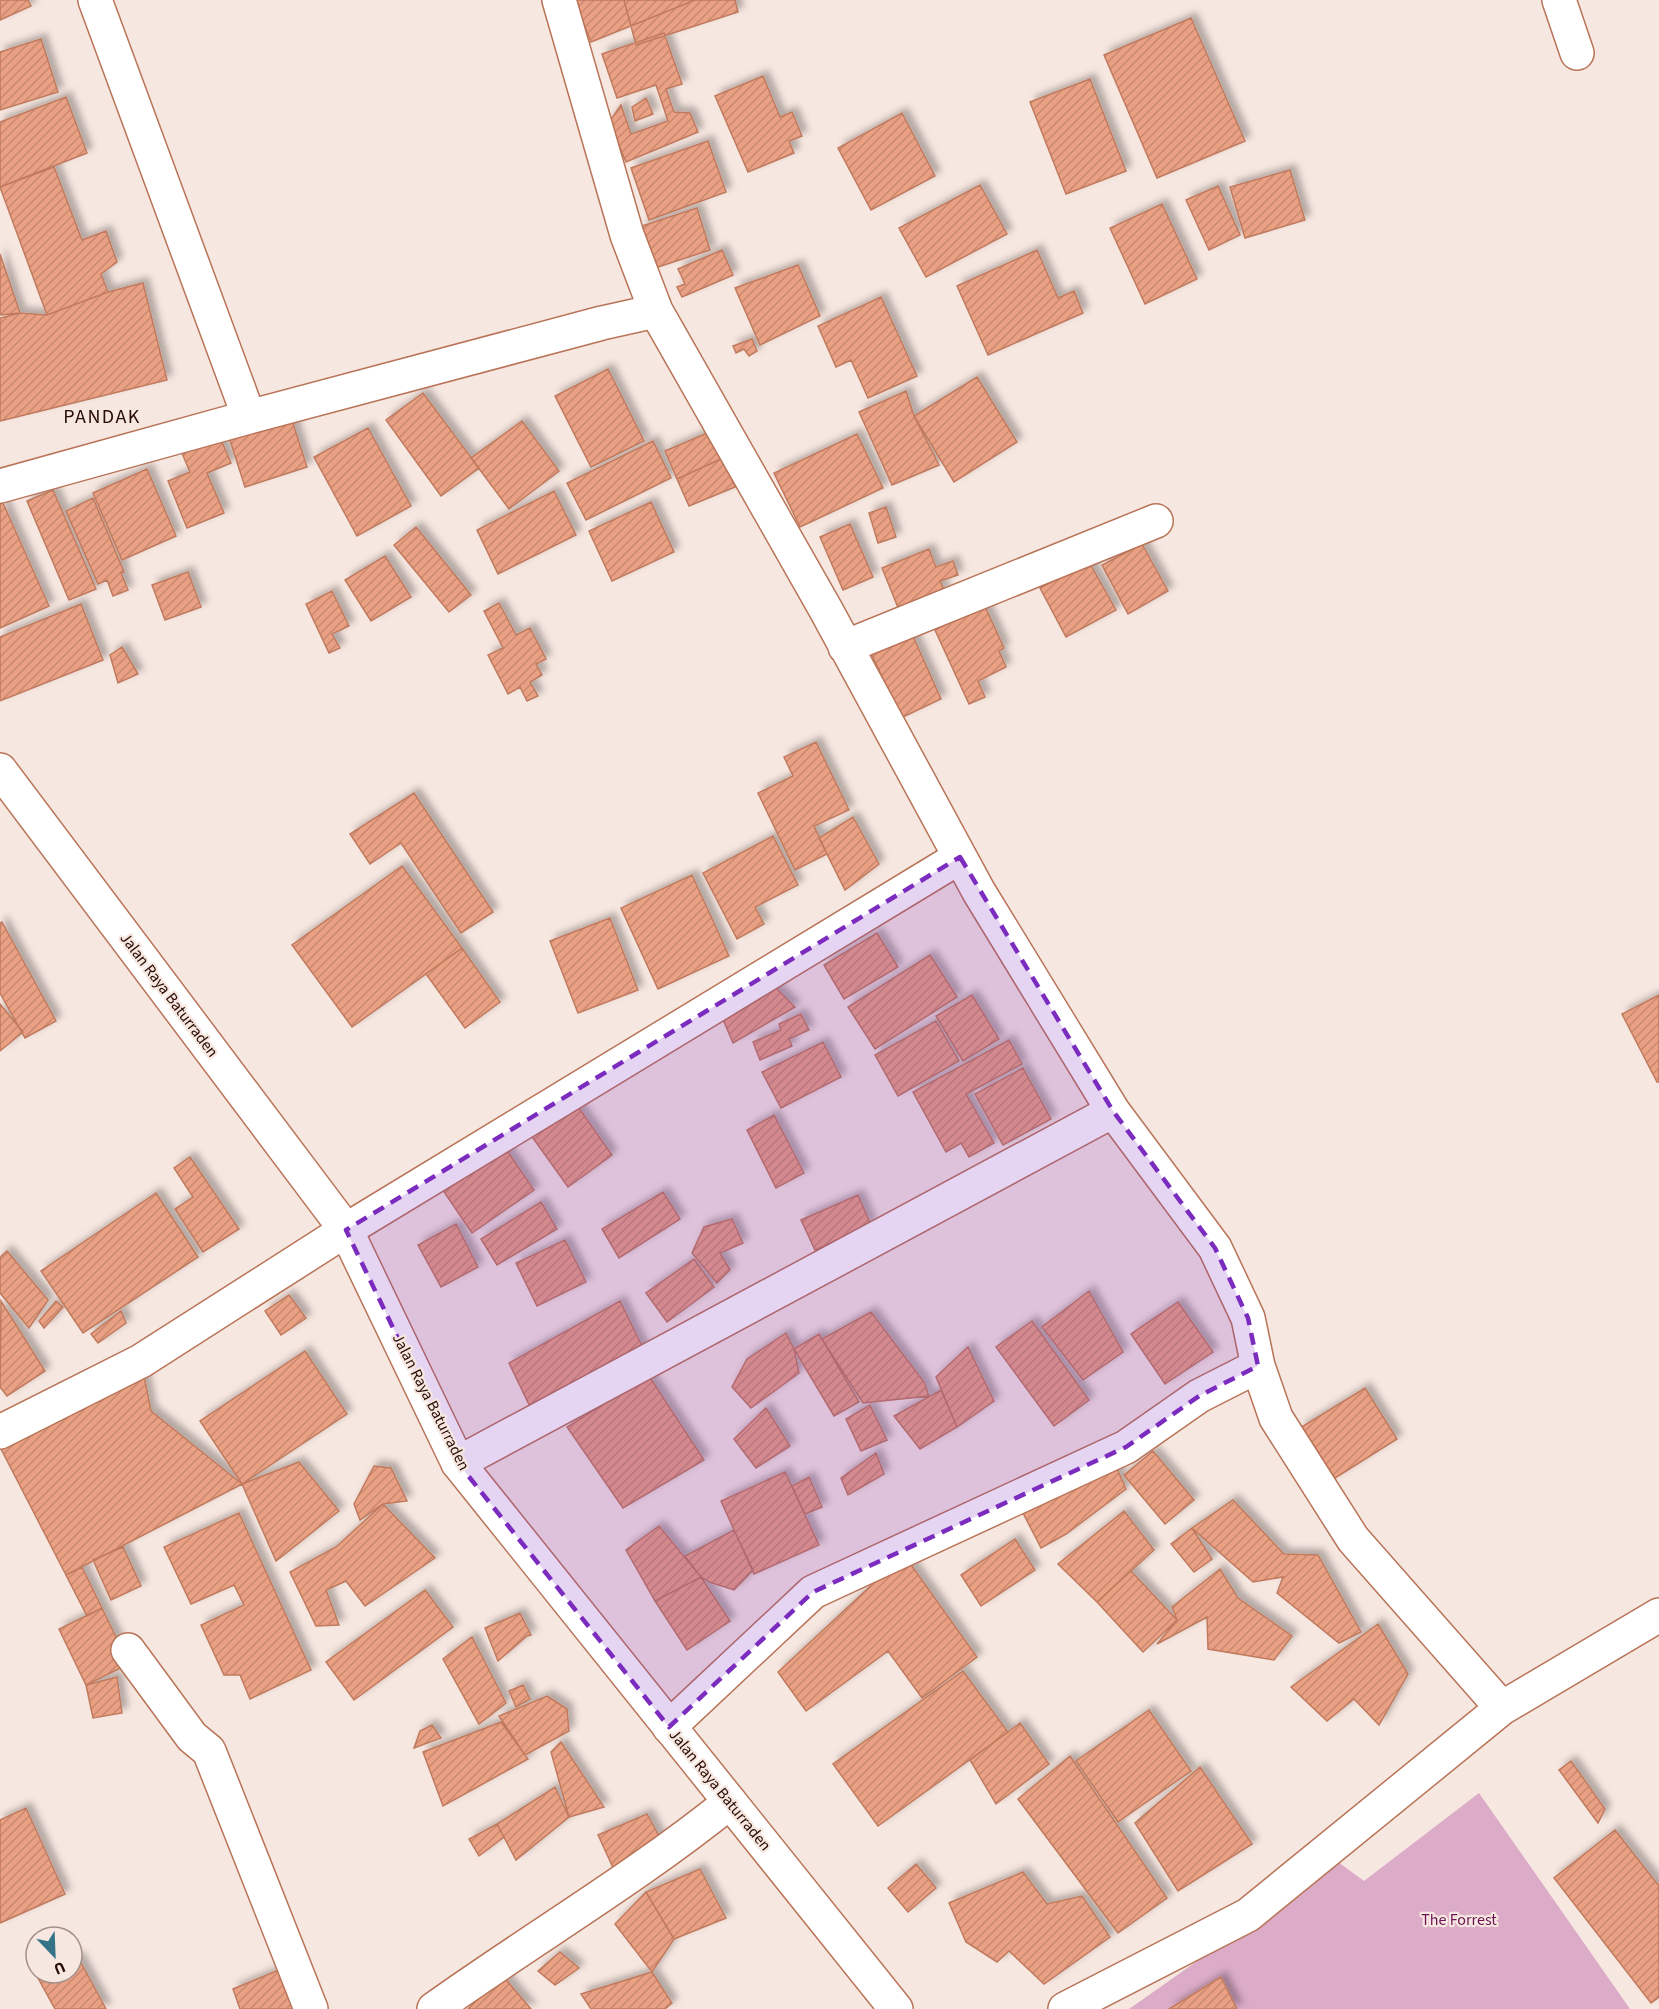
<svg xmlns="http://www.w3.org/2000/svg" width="1659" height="2009" viewBox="0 0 1659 2009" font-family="'Source Sans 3',sans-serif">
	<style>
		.park { fill: #dbabc7 }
		.building { fill: url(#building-hatch); stroke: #c07a5e; stroke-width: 1.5; filter: url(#shadow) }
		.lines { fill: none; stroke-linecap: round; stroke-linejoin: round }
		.minor-casing { stroke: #b97458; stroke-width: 36 }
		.major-casing { stroke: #b97458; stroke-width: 36 }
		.minor { stroke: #fff; stroke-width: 33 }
		.major { stroke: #fff; stroke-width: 33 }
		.marked { fill: #7b2cbf; fill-opacity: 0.2; stroke: #7b2cbf; stroke-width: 4.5; stroke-dasharray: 12 8; stroke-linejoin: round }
		.labels { text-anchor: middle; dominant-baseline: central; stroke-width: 4.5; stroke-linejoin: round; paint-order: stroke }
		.street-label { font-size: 16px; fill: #270c03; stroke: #f7e7e1 }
		.park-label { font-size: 16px; fill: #6c1453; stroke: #f7e7e1 }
		.quarter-label { font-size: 20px; letter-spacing: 1.5px; fill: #270c03; stroke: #f7e7e1 }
	</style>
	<defs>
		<pattern id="building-hatch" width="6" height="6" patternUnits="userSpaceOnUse" patternTransform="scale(1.5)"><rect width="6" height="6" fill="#eaa183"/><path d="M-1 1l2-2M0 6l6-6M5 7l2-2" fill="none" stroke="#c98970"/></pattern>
		<filter id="shadow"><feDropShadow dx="5.5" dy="-5.5" stdDeviation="3" flood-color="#0004"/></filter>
	</defs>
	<rect width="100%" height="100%" fill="#f7e7e1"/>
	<path class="park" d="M 1479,1793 L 1630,2009 L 1129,2009 L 1338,1862 L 1364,1881 Z"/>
	<path class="building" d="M 0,0 L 28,0 L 31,6 L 0,20 Z
		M 574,0 L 695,0 L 591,42 Z
		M 624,0 L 735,0 L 738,12 L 636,45 Z
		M 1191,18 L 1245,141 L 1157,178 L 1104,55 Z
		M 664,33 L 682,84 L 666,89 L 674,112 L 690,113 L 698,132 L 626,162 L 609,122 L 621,105 L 631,134 L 668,121 L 656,85 L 617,98 L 602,54 Z
		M 41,39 L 58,92 L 0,110 L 0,52 Z
		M 763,76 L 780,117 L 792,112 L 802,136 L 789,141 L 794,153 L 748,172 L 715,96 Z
		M 1090,79 L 1126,171 L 1066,194 L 1030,102 Z
		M 66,97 L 87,153 L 0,187 L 0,122 Z
		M 646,98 L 653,114 L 635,121 L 632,107 Z
		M 902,113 L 935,176 L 871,210 L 838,148 Z
		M 708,141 L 726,192 L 649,220 L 631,168 Z
		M 54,167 L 82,240 L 106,231 L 117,262 L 101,274 L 108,292 L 47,315 L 0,187 Z
		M 1290,170 L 1305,220 L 1245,238 L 1230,187 Z
		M 980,185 L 1007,234 L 926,277 L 899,228 Z
		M 1218,186 L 1240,235 L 1209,250 L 1186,200 Z
		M 1162,204 L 1197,279 L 1145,304 L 1110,228 Z
		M 697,208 L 710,250 L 655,268 L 642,226 Z
		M 722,250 L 733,275 L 682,297 L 677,287 L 685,284 L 678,269 Z
		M 1037,250 L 1058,298 L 1074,291 L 1083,313 L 988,355 L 957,286 Z
		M 0,254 L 20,313 L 0,315 Z
		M 798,265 L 820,316 L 760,345 L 735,288 Z
		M 143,283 L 167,380 L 0,421 L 0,318 L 20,313 L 47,315 L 108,292 Z
		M 881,297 L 917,376 L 868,398 L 851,360 L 836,367 L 818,326 Z
		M 752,339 L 757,351 L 749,356 L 744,349 L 736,353 L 733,346 Z
		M 608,369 L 644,441 L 591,467 L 555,396 Z
		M 977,377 L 1017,442 L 954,482 L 914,416 Z
		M 906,391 L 914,416 L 939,465 L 892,485 L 859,412 Z
		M 423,393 L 479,468 L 441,496 L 386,420 Z
		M 290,414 L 307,467 L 245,487 L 228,434 Z
		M 522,421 L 559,471 L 509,509 L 471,458 Z
		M 216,428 L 231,463 L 207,473 L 224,513 L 187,528 L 168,481 L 190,472 L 178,444 Z
		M 368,428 L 411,506 L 357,536 L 314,457 Z
		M 712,431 L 723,458 L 677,479 L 665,451 Z
		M 857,434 L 883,488 L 800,527 L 774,473 Z
		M 653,441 L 671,478 L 586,520 L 567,483 Z
		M 723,458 L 735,487 L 689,506 L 677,479 Z
		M 147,469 L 176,536 L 122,560 L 93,493 Z
		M 53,490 L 96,589 L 69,600 L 27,501 Z
		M 554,491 L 576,535 L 498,574 L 477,530 Z
		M 93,498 L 124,572 L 121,573 L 128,590 L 113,596 L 107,580 L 98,584 L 66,511 Z
		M 651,502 L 674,552 L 612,581 L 589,531 Z
		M 3,503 L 49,606 L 0,628 L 0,504 Z
		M 886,507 L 896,537 L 878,543 L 869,513 Z
		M 850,524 L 873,577 L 843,590 L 820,537 Z
		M 416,527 L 471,595 L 449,612 L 394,545 Z
		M 1142,544 L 1168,591 L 1128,614 L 1102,565 Z
		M 929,549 L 936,567 L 953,561 L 958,575 L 940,581 L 945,592 L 899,610 L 882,568 Z
		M 385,556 L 411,597 L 371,621 L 345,580 Z
		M 1089,562 L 1116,610 L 1066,637 L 1040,588 Z
		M 188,572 L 201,607 L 165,620 L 152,585 Z
		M 332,591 L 349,626 L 332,634 L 340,648 L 329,653 L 306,604 Z
		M 982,600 L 1004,648 L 999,651 L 1006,667 L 978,681 L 985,697 L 969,704 L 935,630 L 945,625 L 942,618 Z
		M 499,603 L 516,635 L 530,628 L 546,659 L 536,664 L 542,675 L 530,682 L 538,696 L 527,701 L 520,687 L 508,694 L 488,655 L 503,648 L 484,611 Z
		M 81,604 L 103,660 L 0,701 L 0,637 Z
		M 912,634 L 941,699 L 901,718 L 871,653 Z
		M 122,647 L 138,674 L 118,683 L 110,655 Z
		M 816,742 L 849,810 L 814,826 L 827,854 L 795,870 L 758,793 L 793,776 L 784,757 Z
		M 414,793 L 493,912 L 461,933 L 401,843 L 370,864 L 350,834 Z
		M 853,817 L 879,864 L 845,890 L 819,838 Z
		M 773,836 L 798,885 L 755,907 L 764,924 L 737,939 L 703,873 Z
		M 402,866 L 462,948 L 352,1027 L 292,945 Z
		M 692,875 L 729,956 L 658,989 L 621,908 Z
		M 610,918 L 638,990 L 578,1013 L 550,941 Z
		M 2,922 L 56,1021 L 25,1038 L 0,993 L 0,923 Z
		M 877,933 L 898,967 L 844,999 L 824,965 Z
		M 462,948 L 500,1002 L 465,1028 L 426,974 Z
		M 930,955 L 957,997 L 875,1049 L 848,1007 Z
		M 772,984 L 795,1007 L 733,1043 L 722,1017 Z
		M 972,995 L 999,1039 L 963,1061 L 936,1016 Z
		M 1659,995 L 1659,1082 L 1657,1082 L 1622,1014 Z
		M 0,1004 L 23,1032 L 0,1051 Z
		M 801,1014 L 809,1030 L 789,1039 L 792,1046 L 760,1060 L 753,1042 L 781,1030 L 779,1024 Z
		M 936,1021 L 959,1061 L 898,1096 L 875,1055 Z
		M 1009,1040 L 1022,1064 L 966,1094 L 994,1143 L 969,1157 L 961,1143 L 946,1152 L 913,1092 Z
		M 823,1042 L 841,1077 L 781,1108 L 762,1072 Z
		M 1023,1068 L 1051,1119 L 1003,1145 L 975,1094 Z
		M 574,1101 L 612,1155 L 568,1187 L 530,1134 Z
		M 774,1115 L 804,1173 L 776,1188 L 747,1130 Z
		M 504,1146 L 534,1190 L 472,1233 L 442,1189 Z
		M 190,1157 L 239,1229 L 203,1252 L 175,1209 L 193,1197 L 174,1168 Z
		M 663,1192 L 680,1219 L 619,1258 L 602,1229 Z
		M 156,1193 L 198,1257 L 83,1333 L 41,1271 Z
		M 858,1195 L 871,1225 L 815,1250 L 801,1220 Z
		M 541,1202 L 557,1229 L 497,1265 L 481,1239 Z
		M 732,1219 L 743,1243 L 720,1253 L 730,1270 L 717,1283 L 692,1253 L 704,1227 Z
		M 456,1224 L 478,1267 L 441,1287 L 418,1245 Z
		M 565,1240 L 586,1282 L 537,1306 L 516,1263 Z
		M 7,1251 L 48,1300 L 29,1328 L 0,1293 L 0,1257 Z
		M 694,1259 L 714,1287 L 667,1322 L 646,1293 Z
		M 1089,1291 L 1123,1352 L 1083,1380 L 1042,1327 Z
		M 289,1295 L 306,1318 L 281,1335 L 265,1311 Z
		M 1,1301 L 45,1371 L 7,1396 L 0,1387 Z
		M 56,1301 L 63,1307 L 44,1328 L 39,1321 Z
		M 620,1301 L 645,1352 L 534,1415 L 509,1363 Z
		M 1178,1302 L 1213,1352 L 1165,1384 L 1131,1334 Z
		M 121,1311 L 126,1323 L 98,1343 L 91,1334 Z
		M 871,1312 L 924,1382 L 929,1396 L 863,1403 L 822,1339 Z
		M 1032,1321 L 1089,1400 L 1054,1426 L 996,1347 Z
		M 786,1333 L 794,1349 L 799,1373 L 751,1408 L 732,1387 L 747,1359 Z
		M 819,1334 L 859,1402 L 834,1416 L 794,1349 Z
		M 968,1347 L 994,1401 L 957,1427 L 936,1377 Z
		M 305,1351 L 347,1414 L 242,1484 L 200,1421 Z
		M 141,1361 L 151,1411 L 242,1484 L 66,1575 L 0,1447 Z
		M 649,1376 L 704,1460 L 623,1508 L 567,1427 Z
		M 1365,1388 L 1397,1439 L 1332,1480 L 1300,1428 Z
		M 941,1390 L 957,1427 L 920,1449 L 894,1416 Z
		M 870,1405 L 887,1440 L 861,1451 L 846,1419 Z
		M 766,1408 L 790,1446 L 756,1468 L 734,1439 Z
		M 1153,1451 L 1194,1500 L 1165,1524 L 1124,1475 Z
		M 876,1453 L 884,1474 L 848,1495 L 841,1478 Z
		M 299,1462 L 339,1511 L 276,1561 L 242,1484 Z
		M 1115,1464 L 1126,1489 L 1066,1534 L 1041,1548 L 1022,1511 L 1033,1499 L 1056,1498 Z
		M 374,1466 L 391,1468 L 407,1501 L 383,1504 L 360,1520 L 354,1504 Z
		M 785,1472 L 819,1545 L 754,1574 L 721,1501 Z
		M 809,1477 L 822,1507 L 805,1514 L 792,1486 Z
		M 1233,1500 L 1284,1554 L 1318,1555 L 1361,1632 L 1339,1643 L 1277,1593 L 1283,1577 L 1253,1582 L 1192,1528 Z
		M 383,1504 L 435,1558 L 365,1606 L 346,1581 L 326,1590 L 339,1625 L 316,1626 L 290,1572 L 336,1547 Z
		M 1124,1511 L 1154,1550 L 1097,1602 L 1058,1564 Z
		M 239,1513 L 311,1670 L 250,1699 L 240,1675 L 224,1675 L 201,1625 L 244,1605 L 234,1585 L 191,1604 L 164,1547 Z
		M 659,1526 L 701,1577 L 655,1601 L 626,1550 Z
		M 1192,1528 L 1212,1559 L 1194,1572 L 1171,1544 Z
		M 734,1530 L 753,1570 L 734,1590 L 709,1582 L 701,1577 L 685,1556 Z
		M 1015,1539 L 1035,1570 L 981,1606 L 961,1575 Z
		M 123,1547 L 141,1586 L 111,1600 L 93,1560 Z
		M 904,1555 L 977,1657 L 922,1698 L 888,1651 L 806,1711 L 778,1672 Z
		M 82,1567 L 102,1608 L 87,1616 L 66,1575 Z
		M 1220,1569 L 1238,1598 L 1292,1636 L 1274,1660 L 1208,1649 L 1207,1617 L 1157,1644 L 1177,1620 L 1172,1607 Z
		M 1131,1571 L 1177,1620 L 1143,1652 L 1097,1602 Z
		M 701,1577 L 730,1621 L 687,1650 L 655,1601 Z
		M 425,1590 L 453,1627 L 354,1700 L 326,1662 Z
		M 102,1608 L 129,1664 L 86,1685 L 59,1629 Z
		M 520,1613 L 531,1635 L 527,1636 L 498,1661 L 485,1628 Z
		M 1378,1624 L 1408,1674 L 1379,1725 L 1354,1699 L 1327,1721 L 1291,1687 Z
		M 472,1637 L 506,1703 L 479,1724 L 443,1659 Z
		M 963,1671 L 1008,1732 L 878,1826 L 833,1764 Z
		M 117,1677 L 122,1713 L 93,1718 L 86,1685 Z
		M 523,1685 L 530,1699 L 516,1707 L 509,1691 Z
		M 547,1696 L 567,1709 L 569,1731 L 525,1755 L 499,1716 Z
		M 1149,1710 L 1191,1771 L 1118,1822 L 1076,1761 Z
		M 501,1722 L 528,1759 L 443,1806 L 423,1752 Z
		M 1020,1723 L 1049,1764 L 996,1804 L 970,1760 Z
		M 432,1725 L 441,1738 L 414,1748 L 420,1731 Z
		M 561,1742 L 604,1807 L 569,1817 L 551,1752 Z
		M 1070,1756 L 1167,1898 L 1118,1933 L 1018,1799 Z
		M 1571,1761 L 1605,1809 L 1598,1823 L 1559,1770 Z
		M 1200,1767 L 1252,1844 L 1178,1891 L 1135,1823 Z
		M 555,1787 L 569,1817 L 516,1860 L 497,1824 Z
		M 26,1808 L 65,1894 L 0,1923 L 0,1820 Z
		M 647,1814 L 664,1845 L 615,1872 L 598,1835 Z
		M 497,1824 L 504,1837 L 479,1856 L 469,1839 Z
		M 1615,1830 L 1659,1886 L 1659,1997 L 1651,2003 L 1554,1878 Z
		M 916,1864 L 936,1888 L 908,1912 L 888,1888 Z
		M 700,1869 L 726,1918 L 674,1939 L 646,1892 Z
		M 1023,1872 L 1047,1904 L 1082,1896 L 1110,1937 L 1044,1984 L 1009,1951 L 997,1962 L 966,1942 L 949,1903 Z
		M 646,1892 L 674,1939 L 652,1972 L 615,1924 Z
		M 560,1952 L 579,1968 L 555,1985 L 538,1971 Z
		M 78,1957 L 106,2009 L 55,2009 L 38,1978 L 48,1973 L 72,1973 L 72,1960 Z
		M 286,1967 L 302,2009 L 240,2009 L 233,1989 Z
		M 652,1972 L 672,2003 L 665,2009 L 591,2009 L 581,1994 Z
		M 502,1975 L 531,2009 L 468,2009 Z
		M 1221,1977 L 1237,2009 L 1169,2009 Z"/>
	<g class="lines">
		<g class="minor-casing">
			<path id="minor" d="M 95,0 L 249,417
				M 1559,0 L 1577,53
				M 656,311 L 826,610 L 979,892 L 1113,1111 L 1215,1248 L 1248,1318 L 1258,1366 L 1276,1418 L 1353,1539 L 1502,1708
				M 0,486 L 249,417 L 602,323 L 656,311 L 627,235 L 559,0
				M 845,647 L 1156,521
				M 0,1432 L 141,1361 L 346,1230 L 960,857
				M 458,1463 L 1113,1111
				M 128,1650 L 192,1737 L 209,1751 L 311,2009
				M 669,1727 L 813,1592 L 1126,1447 L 1199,1396 L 1258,1366
				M 434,2009 C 532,1939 636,1878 730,1802
				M 1065,2009 L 1248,1915 L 1502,1708 L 1659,1615"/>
		</g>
		<g class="major-casing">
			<path id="major" d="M 0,770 L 346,1230 L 458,1463 L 896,2009"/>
		</g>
		<use href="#minor" class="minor"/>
		<use href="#major" class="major"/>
	</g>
	<path class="marked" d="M 960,857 L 1113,1111 L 1215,1248 L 1248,1318 L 1258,1366 L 1199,1396 L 1126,1447 L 813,1592 L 669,1727 L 458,1463 L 346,1230 Z"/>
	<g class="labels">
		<g class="street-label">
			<text transform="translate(169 995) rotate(53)">Jalan Raya Baturraden</text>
			<text transform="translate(431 1402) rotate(63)">Jalan Raya Baturraden</text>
			<text transform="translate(720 1790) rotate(51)">Jalan Raya Baturraden</text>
		</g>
		<g class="park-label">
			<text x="1459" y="1920">The Forrest</text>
		</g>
		<g class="quarter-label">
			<text x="102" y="417">PANDAK</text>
		</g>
	</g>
	<g transform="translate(54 1955) rotate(157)"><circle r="28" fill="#f7e7e1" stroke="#a48f88" stroke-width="1.5"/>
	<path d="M0-4.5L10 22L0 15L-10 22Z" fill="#347388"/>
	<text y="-9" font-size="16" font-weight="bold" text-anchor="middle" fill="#270c03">U</text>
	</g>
</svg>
